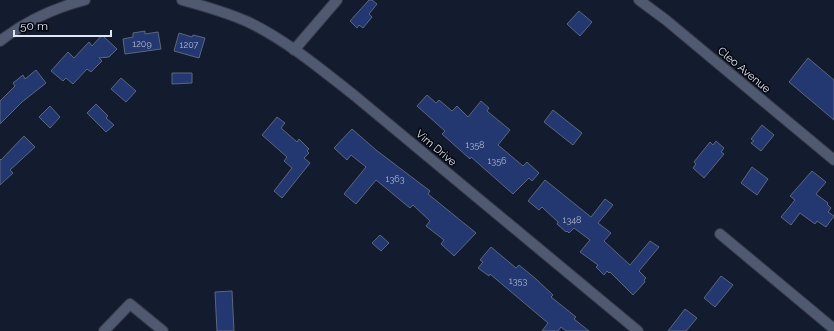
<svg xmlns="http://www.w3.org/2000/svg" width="834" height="331" viewBox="0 0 834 331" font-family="Raleway,sans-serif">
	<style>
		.building { fill: #233770; stroke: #5c677e }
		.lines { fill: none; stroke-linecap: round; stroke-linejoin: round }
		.minor-casing { stroke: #333646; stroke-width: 12 }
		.minor { stroke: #4f5970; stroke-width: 10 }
		.labels { text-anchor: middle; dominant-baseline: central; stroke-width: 3; stroke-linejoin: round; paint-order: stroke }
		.number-label { font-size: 9px; fill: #b1bad3 }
		.street-label { font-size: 11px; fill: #e0e6f4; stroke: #04060e }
	</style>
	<rect width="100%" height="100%" fill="#131b2e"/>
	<path class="building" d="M 369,0 L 372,0 L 377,4 L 369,14 L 372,17 L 363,28 L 359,25 L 357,28 L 350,21 Z
		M 579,11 L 592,22 L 580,36 L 567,24 Z
		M 145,31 L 145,34 L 158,32 L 161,49 L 125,54 L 123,39 L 133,37 L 133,33 Z
		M 179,33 L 192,37 L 193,35 L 205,38 L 199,58 L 174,51 Z
		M 102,35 L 117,49 L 109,57 L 99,58 L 102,61 L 91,72 L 87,69 L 73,84 L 66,78 L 63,81 L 51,71 L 68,52 L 74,58 L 89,42 L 92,46 Z
		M 808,58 L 834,80 L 834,120 L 789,82 Z
		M 36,70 L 46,83 L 22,102 L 0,124 L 0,101 L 15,86 L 13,83 L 23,75 L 25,79 Z
		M 172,73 L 192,73 L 192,83 L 172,84 Z
		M 121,78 L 136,91 L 126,102 L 111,89 Z
		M 427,95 L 436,103 L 439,100 L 452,111 L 457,106 L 468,117 L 481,101 L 489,108 L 487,111 L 510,130 L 498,145 L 523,166 L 527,162 L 539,173 L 532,181 L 529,178 L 513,194 L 471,157 L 470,159 L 442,134 L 445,131 L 417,106 Z
		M 96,104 L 108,116 L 106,118 L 114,125 L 106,132 L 87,113 Z
		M 50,106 L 60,117 L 50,128 L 39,117 Z
		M 553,110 L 582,133 L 573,145 L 544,122 Z
		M 277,117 L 285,123 L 281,128 L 297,142 L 299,139 L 309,149 L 307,151 L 309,153 L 304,158 L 310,163 L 282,198 L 274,191 L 292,168 L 284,161 L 287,157 L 262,135 Z
		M 762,125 L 774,135 L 761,151 L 751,143 L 754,141 L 751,139 Z
		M 352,129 L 376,150 L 430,191 L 428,194 L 476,233 L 454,256 L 441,244 L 444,240 L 426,226 L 430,221 L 413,205 L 410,208 L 376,180 L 356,204 L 344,194 L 366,167 L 351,155 L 347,160 L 334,148 Z
		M 24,136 L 35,147 L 10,170 L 13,173 L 0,185 L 0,159 L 1,160 Z
		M 716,141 L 724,148 L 721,152 L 724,154 L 704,178 L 693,168 L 696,164 L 694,162 L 710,142 L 713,145 Z
		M 752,167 L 768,179 L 757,195 L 741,183 Z
		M 812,171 L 826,182 L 816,194 L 828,203 L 827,204 L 831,208 L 828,212 L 834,216 L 826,227 L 817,221 L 815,224 L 800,213 L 791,225 L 781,217 L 795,200 L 790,196 Z
		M 545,180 L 591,217 L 605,199 L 613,205 L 598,223 L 611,233 L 604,241 L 630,265 L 650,241 L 659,247 L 639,271 L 646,278 L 644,280 L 645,282 L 633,295 L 610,272 L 609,273 L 607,271 L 604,275 L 596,267 L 598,265 L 580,252 L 590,240 L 574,228 L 569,233 L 567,231 L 566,232 L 557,224 L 558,222 L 542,207 L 539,210 L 528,201 Z
		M 380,235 L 389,243 L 381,251 L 372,243 Z
		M 491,247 L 516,268 L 519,265 L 536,279 L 553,295 L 551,297 L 576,317 L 574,319 L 589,331 L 566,331 L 561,327 L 558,331 L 542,331 L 548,323 L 490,274 L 489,276 L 478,268 L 483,262 L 480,260 Z
		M 721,276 L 733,285 L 715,307 L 704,298 Z
		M 232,291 L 234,331 L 217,331 L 215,292 Z
		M 685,309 L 697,318 L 686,331 L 668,331 Z"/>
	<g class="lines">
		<g class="minor-casing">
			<path id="minor" d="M 182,0 C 204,6 225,12 246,21 C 285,39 322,70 355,96 L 638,331
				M 639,0 L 666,20 L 834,160
				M 0,41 C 26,21 54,8 85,0
				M 294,50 L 337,0
				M 720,234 L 834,329
				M 104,331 L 130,304 L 163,331"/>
		</g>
		<use href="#minor" class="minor"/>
	</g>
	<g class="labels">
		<g class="number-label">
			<text x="142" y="44">1209</text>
			<text x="189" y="45">1207</text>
			<text x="475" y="145">1358</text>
			<text x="497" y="161">1356</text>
			<text x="395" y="179">1363</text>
			<text x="572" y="220">1348</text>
			<text x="518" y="281">1353</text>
		</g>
		<g class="street-label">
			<text transform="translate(744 70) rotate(40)">Cleo Avenue</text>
			<text transform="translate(436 148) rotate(40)">Vim Drive</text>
		</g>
	</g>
	<path d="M14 30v6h97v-6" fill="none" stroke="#e0e6f4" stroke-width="2"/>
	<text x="20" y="30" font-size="12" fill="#e0e6f4" stroke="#04060e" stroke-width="3" paint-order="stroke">50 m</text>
</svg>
